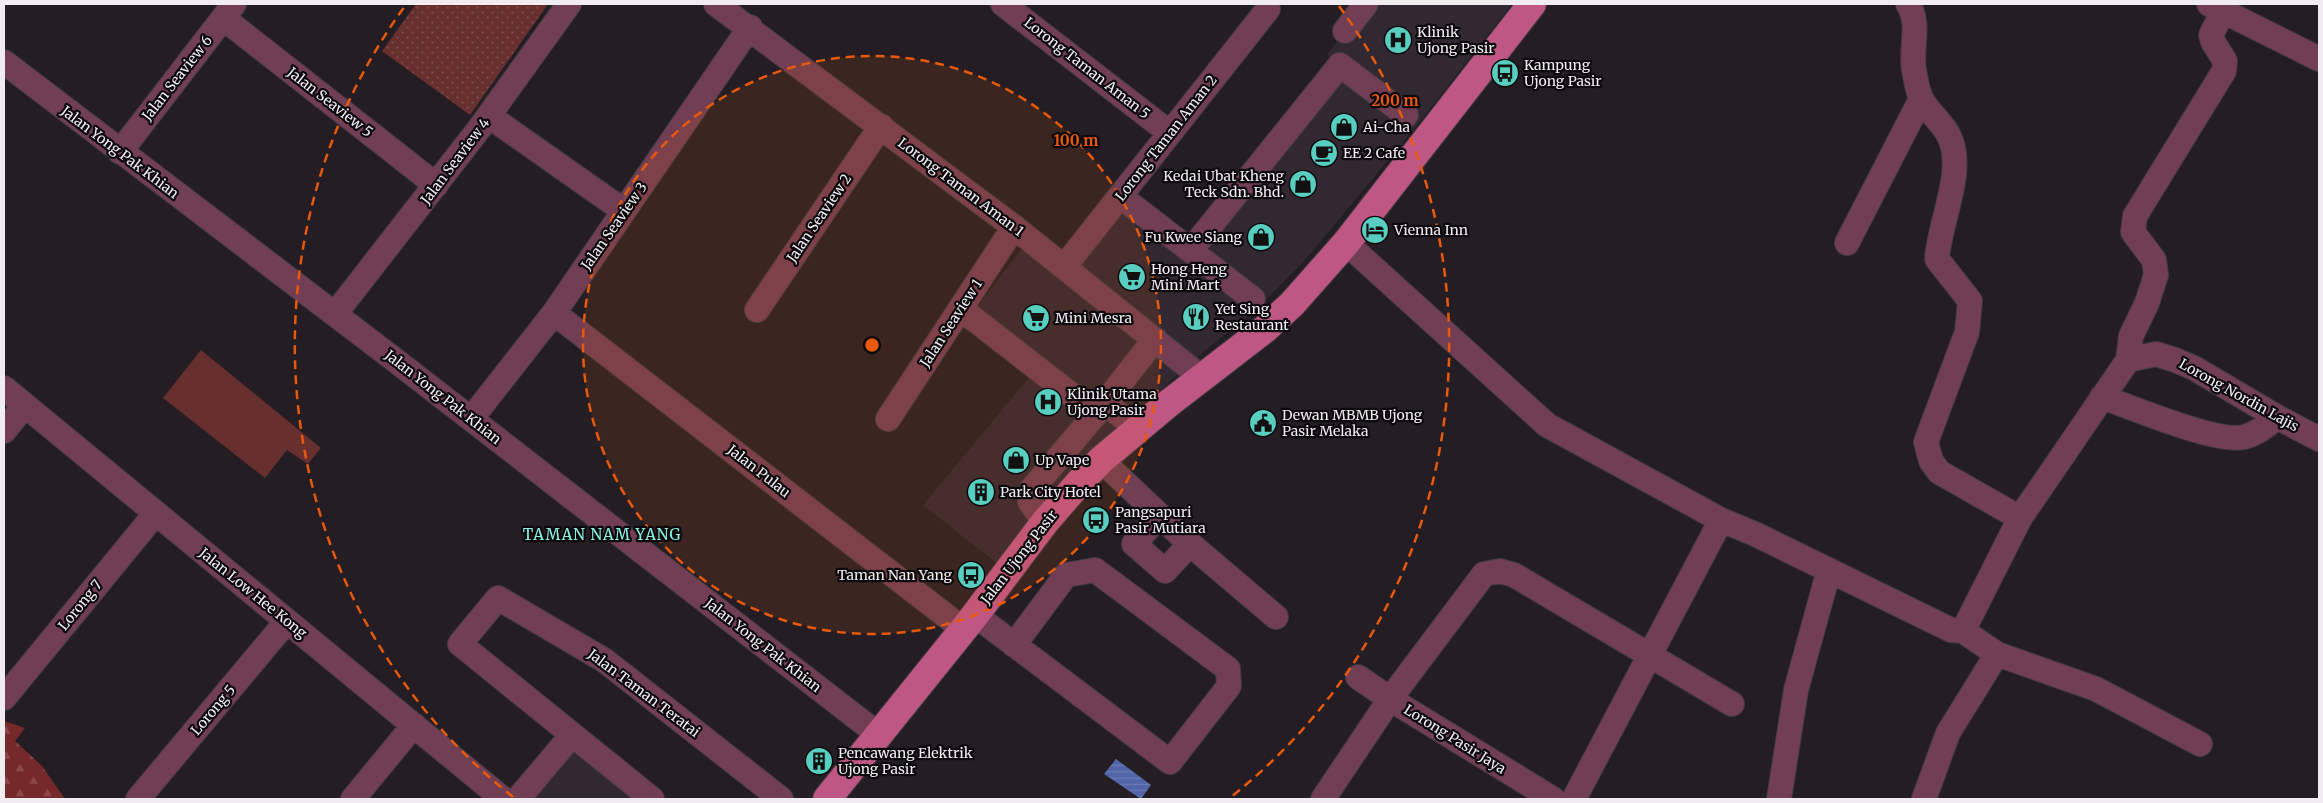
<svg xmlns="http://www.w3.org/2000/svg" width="2323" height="803" viewBox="0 0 2323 803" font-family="Merriweather,serif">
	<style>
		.built { fill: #322832 }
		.green { fill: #672f2d }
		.forest { fill: url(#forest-firs) }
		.park { fill: url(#park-dots) }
		.water { fill: url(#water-rules) }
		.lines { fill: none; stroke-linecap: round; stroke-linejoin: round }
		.minor-casing { stroke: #413b41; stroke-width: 26 }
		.major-casing { stroke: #413b41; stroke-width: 30 }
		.minor { stroke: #713e53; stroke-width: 24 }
		.major { stroke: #bf5785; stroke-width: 28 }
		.ring { fill: none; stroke: #e8590c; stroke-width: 2.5; stroke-dasharray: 9 6 }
		.labels { text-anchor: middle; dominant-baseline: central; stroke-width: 4.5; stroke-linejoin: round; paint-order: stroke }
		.poi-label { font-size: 14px; fill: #f0ecf0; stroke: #0c090c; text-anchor: start }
		.street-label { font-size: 14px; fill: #f0ecf0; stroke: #0c090c }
		.neighbourhood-label { font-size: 15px; letter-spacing: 1px; fill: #8af3e5; stroke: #0c090c }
		.centre { fill: #e8590c; stroke: #0c090c; stroke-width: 2.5 }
		.ring-label { font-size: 15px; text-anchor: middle; font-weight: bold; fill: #e8590c; stroke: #0c090c; stroke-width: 4.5; stroke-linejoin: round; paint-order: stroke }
	</style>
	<defs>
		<pattern id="forest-firs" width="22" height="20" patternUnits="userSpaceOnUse" patternTransform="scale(1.25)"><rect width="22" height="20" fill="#76292a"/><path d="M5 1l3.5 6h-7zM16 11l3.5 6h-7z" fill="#8a4849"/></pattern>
		<pattern id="park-dots" width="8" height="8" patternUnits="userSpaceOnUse" patternTransform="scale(1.25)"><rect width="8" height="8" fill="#672f2d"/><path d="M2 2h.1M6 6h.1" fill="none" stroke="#7d4d4c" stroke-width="1.8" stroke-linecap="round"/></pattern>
		<pattern id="water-rules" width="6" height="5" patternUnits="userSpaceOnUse" patternTransform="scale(1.25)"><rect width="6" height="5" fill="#5165a8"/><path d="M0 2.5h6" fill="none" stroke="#6a7bb4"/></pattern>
	</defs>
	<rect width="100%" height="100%" fill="#241e24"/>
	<path class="built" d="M 1363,4 L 1512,4 L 1415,128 L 1305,260 L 1263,303 L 1200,355 L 1108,437 L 998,564 L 923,505 L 1031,375 L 964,324 L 1033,234 L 1075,266 L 1131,197 L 1188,242 L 1334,61 L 1327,55 Z
		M 569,730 L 659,799 L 523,799 Z"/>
	<path class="green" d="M 201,350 L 321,448 L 308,464 L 287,450 L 265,478 L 163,398 Z"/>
	<path class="forest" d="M 4,721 L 25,728 L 15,741 L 42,766 L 65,799 L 4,799 Z"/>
	<path class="park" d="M 416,4 L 548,4 L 470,115 L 382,51 Z"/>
	<path class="water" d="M 1116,759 L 1151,785 L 1141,799 L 1104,774 Z"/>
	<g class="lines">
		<g class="minor-casing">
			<path id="minor" d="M 716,4 L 1014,227 L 1201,377
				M 1003,4 L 1170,133
				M 1908,4 C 1921,24 1910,48 1914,70 C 1916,80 1917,91 1922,100 C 1929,113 1943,123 1949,136 C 1966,170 1939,223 1937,259 L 1970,301 L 1967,332 L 1926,442 L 1931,461 L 1939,472 L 2020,518
				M 2209,4 L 2319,59
				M 223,18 L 436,185
				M 1345,31 L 1366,4
				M 4,62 L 391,357 L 879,735
				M 489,116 L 624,211
				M 120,152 L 234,4
				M 1120,196 L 1253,299
				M 1346,243 L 1547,425 L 1721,520 L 1755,534 L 1951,630 L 1963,631 L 2020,518 L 2128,360 L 2131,336 L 2147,303 L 2156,275 L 2154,260 L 2133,232 L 2135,216 L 2224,71 L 2225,61 L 2213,42 L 2211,35 L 2227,4
				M 1847,243 L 1921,99
				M 1191,250 L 1340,65 L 1406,115
				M 1064,267 L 1268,9
				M 961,309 L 1096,414
				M 757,310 L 881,126
				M 554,313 L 963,629
				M 335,314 L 482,125 L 569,4
				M 2128,360 L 2156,354 L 2175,360 L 2194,368 L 2277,417 L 2319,439
				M 4,388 L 503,799
				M 2102,397 C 2131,407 2218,444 2244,437 C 2256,434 2267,426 2277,417
				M 471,419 L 554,313 L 750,27
				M 888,419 L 1014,227
				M 1139,430 L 1105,403 L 1155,339
				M 4,431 L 25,405
				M 1101,460 L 1190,544 L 1165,571 L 1134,544 L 1159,516
				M 1045,522 L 1030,502 L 1032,489 L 1105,403
				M 1190,544 L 1276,617
				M 975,615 L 1170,762 L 1229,686 L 1228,669 L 1095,570 L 1066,575 L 1014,645
				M 1963,631 L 1997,654 L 2096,689 L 2200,744
				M 1358,677 L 1390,699 L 1553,799
				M 4,698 L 156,513
				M 138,799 L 287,621
				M 353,799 L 414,725
				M 518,799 L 572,735
				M 652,799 L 460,644 L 498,598 L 604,660 L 781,799
				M 1323,799 L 1390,699 L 1484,574 L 1500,571 L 1514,575 L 1732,704
				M 1574,799 L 1721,520
				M 1779,799 L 1796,690 L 1829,570
				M 1924,799 L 1948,733 L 1997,654"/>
		</g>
		<g class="major-casing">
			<path id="major" d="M 827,799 L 975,615 L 1045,522 L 1078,484 L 1101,460 L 1169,403 L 1265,329 L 1292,304 L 1346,243 L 1532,4"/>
		</g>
		<use href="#minor" class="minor"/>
		<use href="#major" class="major"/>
	</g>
	<circle cx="872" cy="345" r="289" fill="#e8590c" fill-opacity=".12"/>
	<g class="ring">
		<circle cx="872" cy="345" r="289"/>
		<path d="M513 797A577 577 0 0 1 405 6M1339 6A577 577 0 0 1 1231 797"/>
	</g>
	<defs>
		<g id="hospital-disc" transform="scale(1.4375)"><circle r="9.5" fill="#58cec0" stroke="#0c090c"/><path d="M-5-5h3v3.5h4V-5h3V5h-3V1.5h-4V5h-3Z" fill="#111"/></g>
		<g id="bus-disc" transform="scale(1.4375)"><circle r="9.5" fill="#58cec0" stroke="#0c090c"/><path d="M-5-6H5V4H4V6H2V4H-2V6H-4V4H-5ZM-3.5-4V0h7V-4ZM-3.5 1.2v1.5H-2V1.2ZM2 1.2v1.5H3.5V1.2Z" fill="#111"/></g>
		<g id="shop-disc" transform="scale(1.4375)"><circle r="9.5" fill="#58cec0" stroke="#0c090c"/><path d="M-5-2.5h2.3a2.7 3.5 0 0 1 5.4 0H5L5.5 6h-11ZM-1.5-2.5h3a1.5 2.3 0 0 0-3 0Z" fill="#111"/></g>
		<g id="cafe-disc" transform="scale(1.4375)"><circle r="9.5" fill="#58cec0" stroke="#0c090c"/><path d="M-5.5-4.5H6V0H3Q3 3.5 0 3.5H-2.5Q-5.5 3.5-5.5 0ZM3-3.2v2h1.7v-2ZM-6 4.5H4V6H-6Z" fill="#111"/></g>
		<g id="hotel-disc" transform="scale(1.4375)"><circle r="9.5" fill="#58cec0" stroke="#0c090c"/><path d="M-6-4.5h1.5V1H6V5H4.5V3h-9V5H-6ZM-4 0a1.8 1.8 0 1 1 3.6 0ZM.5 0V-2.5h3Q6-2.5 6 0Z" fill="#111"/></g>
		<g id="supermarket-disc" transform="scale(1.4375)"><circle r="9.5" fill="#58cec0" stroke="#0c090c"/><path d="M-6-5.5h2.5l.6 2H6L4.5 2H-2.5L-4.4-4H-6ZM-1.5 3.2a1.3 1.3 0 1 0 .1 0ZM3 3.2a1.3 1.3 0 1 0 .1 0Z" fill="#111"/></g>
		<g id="restaurant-disc" transform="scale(1.4375)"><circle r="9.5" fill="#58cec0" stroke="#0c090c"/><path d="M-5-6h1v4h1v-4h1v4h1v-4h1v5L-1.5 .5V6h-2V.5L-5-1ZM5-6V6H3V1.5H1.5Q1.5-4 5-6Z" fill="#111"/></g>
		<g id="civic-disc" transform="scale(1.4375)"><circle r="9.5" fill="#58cec0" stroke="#0c090c"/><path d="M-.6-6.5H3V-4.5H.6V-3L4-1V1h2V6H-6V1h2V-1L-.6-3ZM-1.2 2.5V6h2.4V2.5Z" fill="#111"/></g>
		<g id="building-disc" transform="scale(1.4375)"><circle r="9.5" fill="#58cec0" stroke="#0c090c"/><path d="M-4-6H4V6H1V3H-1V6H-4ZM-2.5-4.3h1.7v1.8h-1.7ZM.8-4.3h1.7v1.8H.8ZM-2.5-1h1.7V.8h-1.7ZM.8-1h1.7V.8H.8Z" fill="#111"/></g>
	</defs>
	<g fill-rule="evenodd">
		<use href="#hospital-disc" x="1398" y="40"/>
		<use href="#bus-disc" x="1505" y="73"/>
		<use href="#shop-disc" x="1344" y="127"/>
		<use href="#cafe-disc" x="1324" y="153"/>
		<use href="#shop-disc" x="1303" y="184"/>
		<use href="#hotel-disc" x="1375" y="230"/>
		<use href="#shop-disc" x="1261" y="237"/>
		<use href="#supermarket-disc" x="1132" y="277"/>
		<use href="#restaurant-disc" x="1196" y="317"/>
		<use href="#supermarket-disc" x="1036" y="318"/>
		<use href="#hospital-disc" x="1048" y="402"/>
		<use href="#civic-disc" x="1263" y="423"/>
		<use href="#shop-disc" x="1016" y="460"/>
		<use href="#building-disc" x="981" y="492"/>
		<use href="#bus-disc" x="1096" y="520"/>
		<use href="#bus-disc" x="971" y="575"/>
		<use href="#building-disc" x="819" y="761"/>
	</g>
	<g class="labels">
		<g class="poi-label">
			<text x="1417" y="32">Klinik<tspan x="1417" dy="16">Ujong Pasir</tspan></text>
			<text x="1524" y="65">Kampung<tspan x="1524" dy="16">Ujong Pasir</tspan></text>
			<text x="1363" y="127">Ai-Cha</text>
			<text x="1343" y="153">EE 2 Cafe</text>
			<text x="1284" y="176" text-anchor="end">Kedai Ubat Kheng<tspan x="1284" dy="16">Teck Sdn. Bhd.</tspan></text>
			<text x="1394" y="230">Vienna Inn</text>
			<text x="1242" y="237" text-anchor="end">Fu Kwee Siang</text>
			<text x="1151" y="269">Hong Heng<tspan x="1151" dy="16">Mini Mart</tspan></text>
			<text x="1215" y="309">Yet Sing<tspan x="1215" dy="16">Restaurant</tspan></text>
			<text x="1055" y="318">Mini Mesra</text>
			<text x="1067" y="394">Klinik Utama<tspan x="1067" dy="16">Ujong Pasir</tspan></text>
			<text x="1282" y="415">Dewan MBMB Ujong<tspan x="1282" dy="16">Pasir Melaka</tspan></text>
			<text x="1035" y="460">Up Vape</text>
			<text x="1000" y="492">Park City Hotel</text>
			<text x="1115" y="512">Pangsapuri<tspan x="1115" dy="16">Pasir Mutiara</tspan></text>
			<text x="952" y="575" text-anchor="end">Taman Nan Yang</text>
			<text x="838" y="753">Pencawang Elektrik<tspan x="838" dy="16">Ujong Pasir</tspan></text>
		</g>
		<g class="street-label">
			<text transform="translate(1087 68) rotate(38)">Lorong Taman Aman 5</text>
			<text transform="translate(177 78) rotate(-52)">Jalan Seaview 6</text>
			<text transform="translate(330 102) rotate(38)">Jalan Seaview 5</text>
			<text transform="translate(1166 138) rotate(-52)">Lorong Taman Aman 2</text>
			<text transform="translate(120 152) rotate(37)">Jalan Yong Pak Khian</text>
			<text transform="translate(455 161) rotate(-53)">Jalan Seaview 4</text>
			<text transform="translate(961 187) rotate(37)">Lorong Taman Aman 1</text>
			<text transform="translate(819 218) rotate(-56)">Jalan Seaview 2</text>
			<text transform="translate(614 226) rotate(-55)">Jalan Seaview 3</text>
			<text transform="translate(951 323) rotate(-57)">Jalan Seaview 1</text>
			<text transform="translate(2239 395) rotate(29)">Lorong Nordin Lajis</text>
			<text transform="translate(443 397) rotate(38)">Jalan Yong Pak Khian</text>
			<text transform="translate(759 471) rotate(38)">Jalan Pulau</text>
			<text transform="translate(1019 557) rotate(-52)">Jalan Ujong Pasir</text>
			<text transform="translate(253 593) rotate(39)">Jalan Low Hee Kong</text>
			<text transform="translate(80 605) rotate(-51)">Lorong 7</text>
			<text transform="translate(763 645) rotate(38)">Jalan Yong Pak Khian</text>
			<text transform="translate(644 693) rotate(37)">Jalan Taman Teratai</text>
			<text transform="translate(213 710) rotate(-50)">Lorong 5</text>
			<text transform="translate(1455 739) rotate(32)">Lorong Pasir Jaya</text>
		</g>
		<g class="neighbourhood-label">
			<text x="602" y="534">TAMAN NAM YANG</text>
		</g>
	</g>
	<circle cx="872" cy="345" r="8" class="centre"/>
	<g class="ring-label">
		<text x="1395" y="106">200 m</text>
		<text x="1076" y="146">100 m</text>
	</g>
	<rect width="2323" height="803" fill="none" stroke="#f0ecf0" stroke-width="10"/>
</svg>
